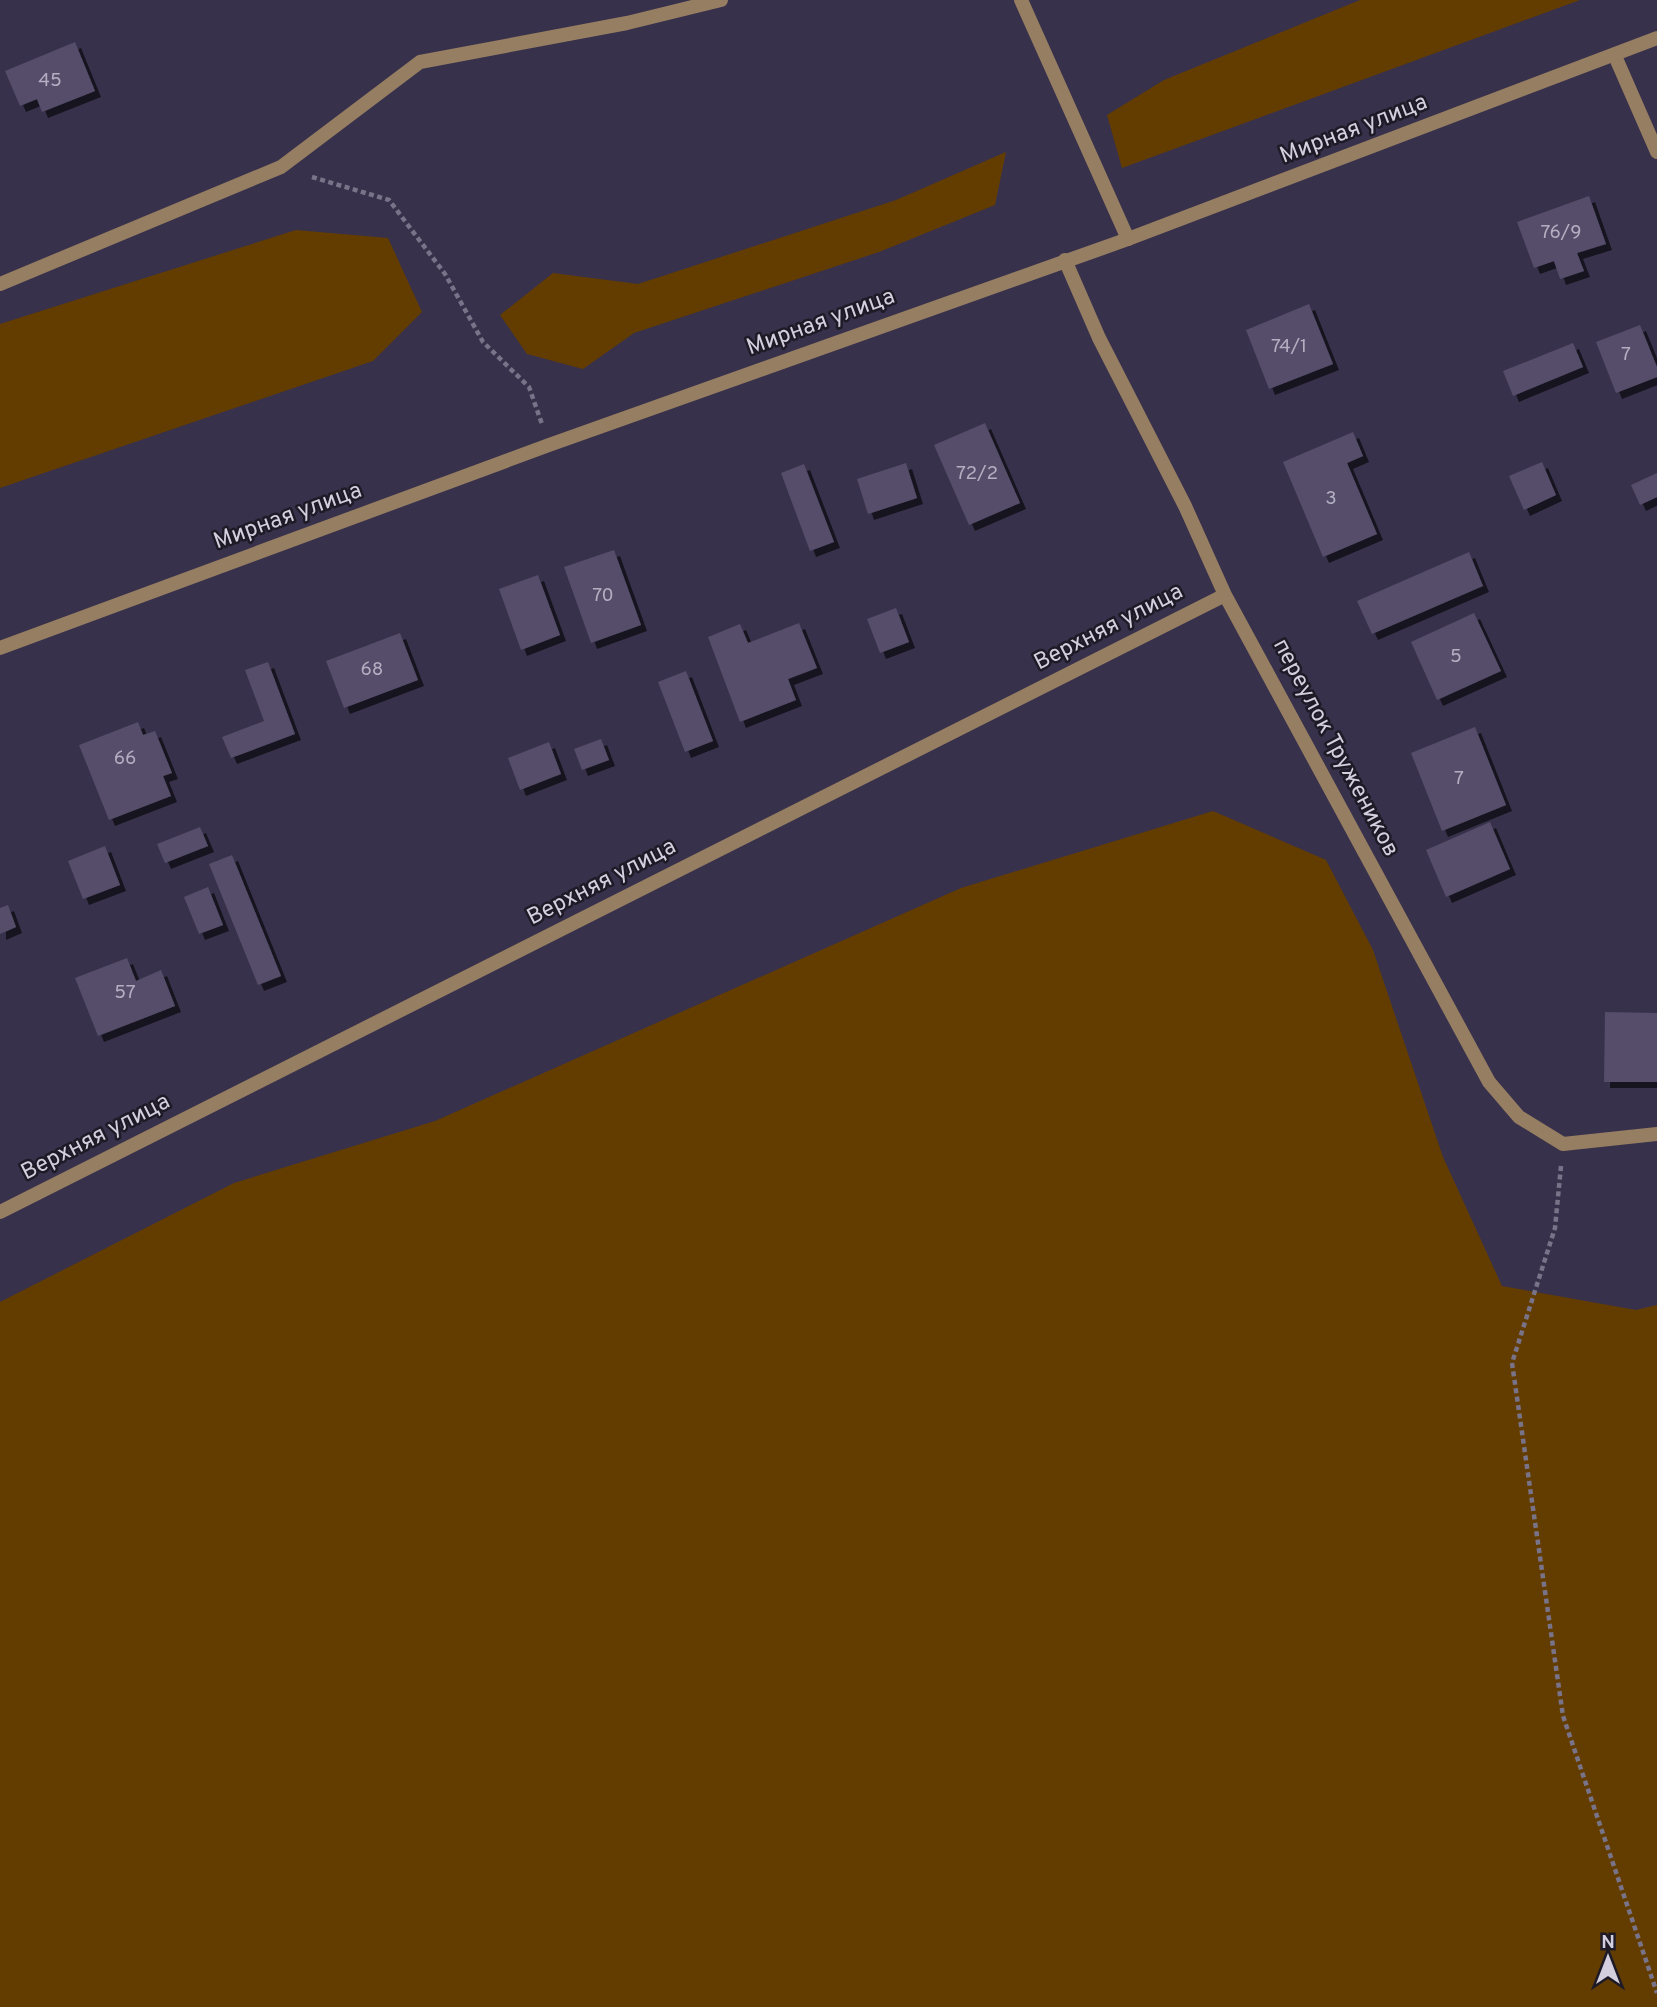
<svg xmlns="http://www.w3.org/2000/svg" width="1657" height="2007" viewBox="0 0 1657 2007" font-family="Overpass,sans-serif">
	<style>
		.green { fill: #633d00 }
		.building { fill: #554d69; filter: url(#shadow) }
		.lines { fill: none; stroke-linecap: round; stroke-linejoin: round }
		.path { stroke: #797389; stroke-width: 4.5; stroke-dasharray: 5 3.5; stroke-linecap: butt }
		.minor { stroke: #967e62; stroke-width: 14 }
		.tertiary { stroke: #967e62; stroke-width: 14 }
		.labels { text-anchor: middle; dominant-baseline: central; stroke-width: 5; stroke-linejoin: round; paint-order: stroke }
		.number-label { font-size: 19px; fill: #b4aec2 }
		.street-label { font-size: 23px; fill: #d3cfdf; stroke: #1e1b27 }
	</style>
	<defs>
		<filter id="shadow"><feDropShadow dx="6" dy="6" stdDeviation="0" flood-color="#0009"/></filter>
	</defs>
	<rect width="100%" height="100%" fill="#38314b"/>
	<path class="green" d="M 1360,0 L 1580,0 L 1122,168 L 1107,115 L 1164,80 Z
		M 1006,152 L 995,205 L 879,252 L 634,333 L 583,369 L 527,354 L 500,315 L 553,273 L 638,284 L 896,200 Z
		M 296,230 L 388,238 L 422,312 L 373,361 L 0,488 L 0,324 Z
		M 1213,811 L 1326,860 L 1373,950 L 1443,1157 L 1502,1286 L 1636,1310 L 1657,1305 L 1657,2007 L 0,2007 L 0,1302 L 234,1183 L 435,1121 L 961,888 Z"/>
	<path class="building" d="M 75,42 L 95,91 L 42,112 L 37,99 L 20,106 L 5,71 Z
		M 1589,196 L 1606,244 L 1577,253 L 1584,271 L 1560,279 L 1554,261 L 1534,268 L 1517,222 Z
		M 1309,304 L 1333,364 L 1269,389 L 1246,330 Z
		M 1640,325 L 1657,367 L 1657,377 L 1616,393 L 1596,342 Z
		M 1573,343 L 1583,367 L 1513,396 L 1503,371 Z
		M 985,423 L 1020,503 L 969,525 L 934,445 Z
		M 1353,432 L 1363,456 L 1347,463 L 1377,534 L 1323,557 L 1283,462 Z
		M 1542,462 L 1556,495 L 1524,510 L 1509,476 Z
		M 906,463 L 917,498 L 868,514 L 857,479 Z
		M 804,464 L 834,542 L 810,551 L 781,473 Z
		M 1657,473 L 1657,497 L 1640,505 L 1631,485 Z
		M 614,550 L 641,625 L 591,643 L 564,567 Z
		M 1469,552 L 1483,586 L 1372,634 L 1357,601 Z
		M 538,575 L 560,635 L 521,650 L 499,589 Z
		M 896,608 L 909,642 L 880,653 L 867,619 Z
		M 1474,613 L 1501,671 L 1437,700 L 1411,642 Z
		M 799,623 L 817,668 L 788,679 L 796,700 L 740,722 L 708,637 L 740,624 L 748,643 Z
		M 400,633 L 418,680 L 344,708 L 326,661 Z
		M 268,662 L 295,734 L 231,758 L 222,737 L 264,721 L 245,670 Z
		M 686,671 L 713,741 L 685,752 L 658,682 Z
		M 138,722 L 143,735 L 155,731 L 172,773 L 163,776 L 171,796 L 109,820 L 79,745 Z
		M 1475,727 L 1506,805 L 1442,831 L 1411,753 Z
		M 601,739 L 609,760 L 582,770 L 574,749 Z
		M 549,742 L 561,774 L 520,790 L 508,758 Z
		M 1490,822 L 1510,869 L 1446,897 L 1426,850 Z
		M 200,827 L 208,846 L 165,863 L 157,844 Z
		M 105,846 L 120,885 L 83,899 L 68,861 Z
		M 232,855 L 281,976 L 258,985 L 209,864 Z
		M 208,887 L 223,925 L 199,934 L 184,897 Z
		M 8,905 L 16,927 L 0,934 L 0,908 Z
		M 127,958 L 136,981 L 161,970 L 175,1006 L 98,1036 L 75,978 Z
		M 1605,1012 L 1657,1013 L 1657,1082 L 1604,1082 Z"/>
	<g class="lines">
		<path class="path" d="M 312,177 L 389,200 L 445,274 L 483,342 L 529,387 L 542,424
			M 1561,1166 L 1555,1228 L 1512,1363 L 1563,1716 L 1657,1993"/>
		<path class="minor" d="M 1021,0 L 1128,239
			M 1615,56 L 1657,152
			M 1065,260 L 1099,338 L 1185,506 L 1225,595 L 1489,1082 L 1519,1117 L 1563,1144 L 1657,1134
			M 0,284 L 281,167 L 420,62 L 627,23 L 721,0
			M 0,1212 L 1225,595"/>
		<path class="tertiary" d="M 0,648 L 549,445 L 1128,239 L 1657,38"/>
	</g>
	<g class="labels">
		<g class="number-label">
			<text x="50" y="81">45</text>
			<text x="1561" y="233">76/9</text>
			<text x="1289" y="347">74/1</text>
			<text x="1626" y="355">7</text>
			<text x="977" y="474">72/2</text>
			<text x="1331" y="499">3</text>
			<text x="603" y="596">70</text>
			<text x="1456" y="657">5</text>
			<text x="372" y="670">68</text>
			<text x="125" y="759">66</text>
			<text x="1459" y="779">7</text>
			<text x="125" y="993">57</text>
		</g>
		<g class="street-label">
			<text transform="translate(1354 130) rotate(-21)">Мирная улица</text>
			<text transform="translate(821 323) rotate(-20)">Мирная улица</text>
			<text transform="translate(288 517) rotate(-20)">Мирная улица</text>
			<text transform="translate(1109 628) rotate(-27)">Верхняя улица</text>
			<text transform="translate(1335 748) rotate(62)">переулок Тружеников</text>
			<text transform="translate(602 883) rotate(-27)">Верхняя улица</text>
			<text transform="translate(96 1138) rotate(-27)">Верхняя улица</text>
		</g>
	</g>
	<g transform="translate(1608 1958)" stroke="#1e1b27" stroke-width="5" paint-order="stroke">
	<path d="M0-5L12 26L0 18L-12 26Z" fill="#d3cfdf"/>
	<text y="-10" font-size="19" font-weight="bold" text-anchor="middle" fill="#d3cfdf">N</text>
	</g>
</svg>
